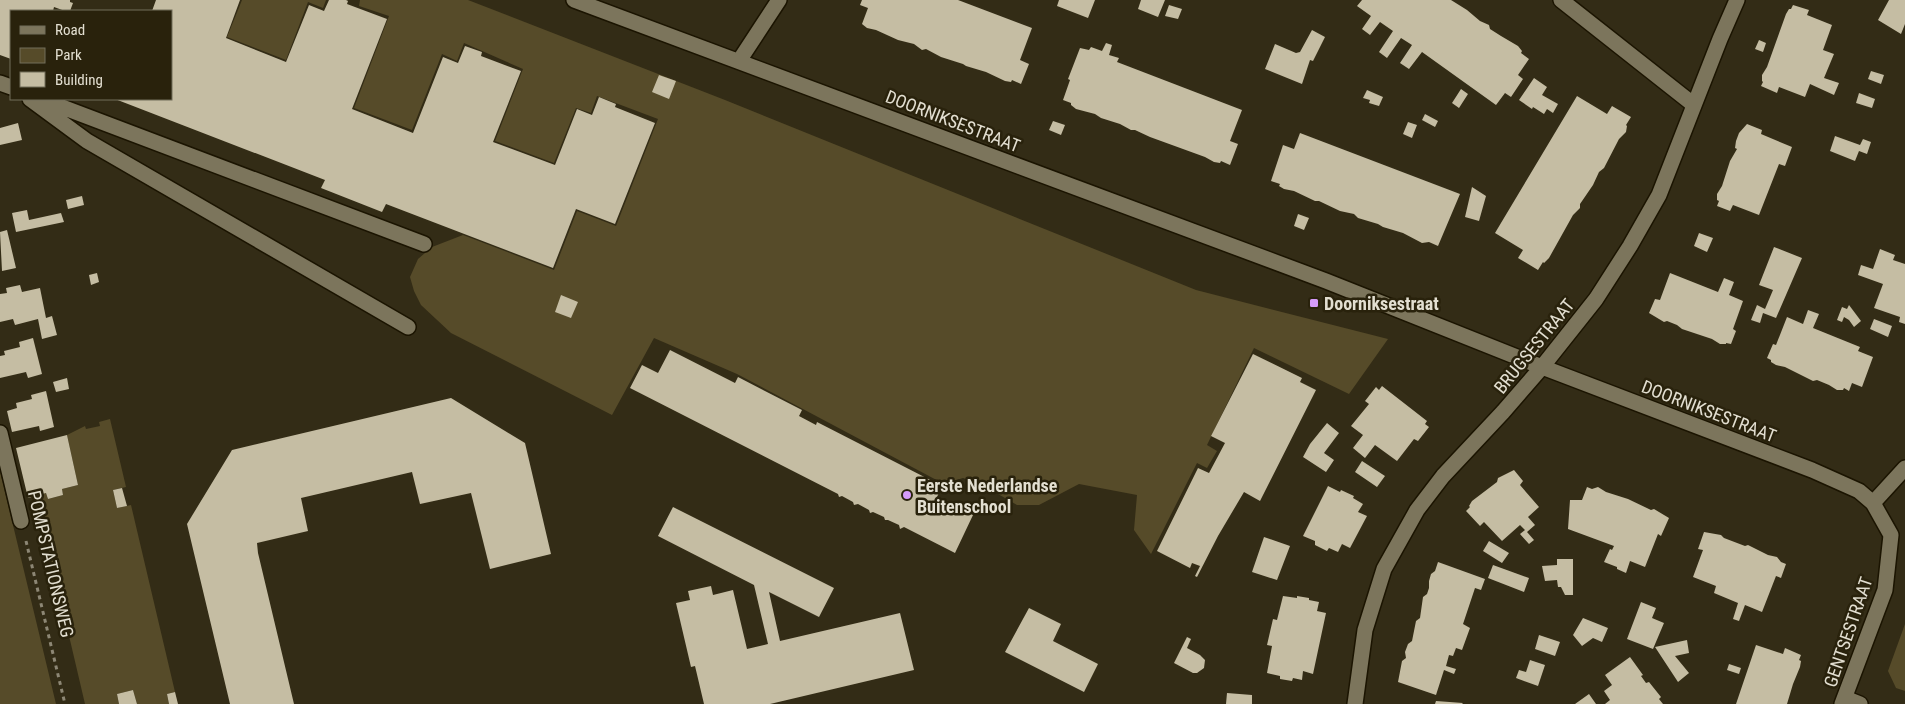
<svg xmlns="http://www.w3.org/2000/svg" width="1905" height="704" viewBox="0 0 1905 704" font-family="'Roboto Condensed',sans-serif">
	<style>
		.green { fill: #564b29 }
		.building { fill: #c5bda3 }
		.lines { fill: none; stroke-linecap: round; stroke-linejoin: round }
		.minor-casing { stroke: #1b1401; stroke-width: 18 }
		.path { stroke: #8d8775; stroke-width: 3; stroke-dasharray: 4 4; stroke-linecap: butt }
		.minor { stroke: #7c755c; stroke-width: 15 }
		.poi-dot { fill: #d59bfa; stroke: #29220c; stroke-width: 2 }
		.labels { text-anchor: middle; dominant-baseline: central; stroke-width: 5; stroke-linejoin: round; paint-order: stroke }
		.street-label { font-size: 18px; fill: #e3dfd1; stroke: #29220c }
		.poi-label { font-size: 18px; font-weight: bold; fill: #e3dfd1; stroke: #29220c; text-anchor: start }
	</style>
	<rect width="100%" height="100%" fill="#332c16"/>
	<path class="green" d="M 242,0 L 326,0 L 323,8 L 308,2 L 286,60 L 227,37 Z
		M 360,0 L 468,0 L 725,100 L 1196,290 L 1388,339 L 1349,394 L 1254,348 L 1207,445 L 1217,451 L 1207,468 L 1197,463 L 1151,554 L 1134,530 L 1137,495 L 1079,484 L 1039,505 L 1017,505 L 981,484 L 963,478 L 944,484 L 737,374 L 654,338 L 612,415 L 451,333 L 421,305 L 414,291 L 410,277 L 418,259 L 432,247 L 463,235 L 554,270 L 577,211 L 616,226 L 658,119 L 597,96 L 591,113 L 576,108 L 554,163 L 495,141 L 523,69 L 464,43 L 457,61 L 442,54 L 412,130 L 354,108 L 389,16 L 359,6 Z
		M 110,419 L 126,487 L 113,490 L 117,508 L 131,505 L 175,692 L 167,694 L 169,704 L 137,704 L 133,690 L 117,694 L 119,704 L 85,704 L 36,495 L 46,493 L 48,499 L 63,495 L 62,489 L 78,485 L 67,435 L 85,426 L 86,429 L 100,426 L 99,422 Z
		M 0,471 L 56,704 L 0,704 Z
		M 1905,624 L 1905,691 L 1896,688 L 1888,671 Z"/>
	<path class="building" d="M 0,0 L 70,0 L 70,2 L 73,3 L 70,11 L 65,11 L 54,7 L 53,11 L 11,11 L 11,59 L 0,55 Z
		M 156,0 L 240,0 L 226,38 L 286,62 L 309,5 L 324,11 L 329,0 L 346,0 L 348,1 L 347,4 L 387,19 L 352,109 L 413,133 L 443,57 L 458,63 L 465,46 L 482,52 L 481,56 L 521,71 L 493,142 L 555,165 L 577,109 L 592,115 L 599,97 L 616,104 L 615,107 L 655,123 L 615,224 L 576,209 L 553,268 L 386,204 L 382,212 L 321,188 L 325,180 L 115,99 L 171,99 L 171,11 L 152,11 Z
		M 862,0 L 958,0 L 1032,28 L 1020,60 L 1029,64 L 1021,84 L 1012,80 L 1011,82 L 1005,81 L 986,72 L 966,66 L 963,64 L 941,57 L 926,49 L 922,50 L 914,44 L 898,40 L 876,30 L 867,28 L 862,24 L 868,8 L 860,5 Z
		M 1059,0 L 1095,0 L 1088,18 L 1057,6 Z
		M 1141,0 L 1165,0 L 1158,17 L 1138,9 Z
		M 1362,0 L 1451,0 L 1467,10 L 1480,21 L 1489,25 L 1490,29 L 1501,36 L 1518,46 L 1522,51 L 1521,53 L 1529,59 L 1518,75 L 1523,79 L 1511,97 L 1505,93 L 1496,105 L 1422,52 L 1409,69 L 1400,63 L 1412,45 L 1401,38 L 1387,58 L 1379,52 L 1393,31 L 1380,22 L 1370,35 L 1362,29 L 1371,16 L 1357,6 Z
		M 1889,0 L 1905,0 L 1905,24 L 1901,34 L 1878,20 Z
		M 1169,5 L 1182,9 L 1178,19 L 1165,16 Z
		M 1793,5 L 1809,10 L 1807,15 L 1832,25 L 1823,50 L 1834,54 L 1824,78 L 1839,83 L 1834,95 L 1810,84 L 1805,97 L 1779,87 L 1777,93 L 1761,86 L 1763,82 L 1762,81 L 1762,75 L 1767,67 L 1786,14 L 1789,9 L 1791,9 Z
		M 1312,30 L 1325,37 L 1313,61 L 1310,60 L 1302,84 L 1265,69 L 1275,44 L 1296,53 L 1300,52 Z
		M 1759,40 L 1766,43 L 1763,52 L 1755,49 Z
		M 1106,43 L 1112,45 L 1109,55 L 1119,58 L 1117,62 L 1242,110 L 1230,141 L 1238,144 L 1230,165 L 1221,161 L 1220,163 L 1214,162 L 1205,157 L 1150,137 L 1135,130 L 1131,130 L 1120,124 L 1101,118 L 1095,114 L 1076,109 L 1071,105 L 1071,103 L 1063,100 L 1070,80 L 1068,79 L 1080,48 L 1089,50 L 1091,47 L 1102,51 Z
		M 1871,71 L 1884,75 L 1881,84 L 1868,79 Z
		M 659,75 L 676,81 L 669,99 L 652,92 Z
		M 1534,78 L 1547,87 L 1542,95 L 1558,104 L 1553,113 L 1547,109 L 1544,114 L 1533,107 L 1532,109 L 1519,100 Z
		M 1461,89 L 1468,94 L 1459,108 L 1452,103 Z
		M 1367,90 L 1383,97 L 1379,106 L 1369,103 L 1370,100 L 1363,98 Z
		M 1859,93 L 1875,99 L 1872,108 L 1856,103 Z
		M 1577,96 L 1607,114 L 1612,106 L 1631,117 L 1626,125 L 1627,126 L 1626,132 L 1619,139 L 1604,168 L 1599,172 L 1593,185 L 1580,204 L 1580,208 L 1573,215 L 1549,258 L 1544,263 L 1543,262 L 1538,270 L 1518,258 L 1523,250 L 1495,233 Z
		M 1425,114 L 1438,121 L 1435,127 L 1422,120 Z
		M 1053,121 L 1065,125 L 1061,135 L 1049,130 Z
		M 1408,122 L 1417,125 L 1412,138 L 1403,134 Z
		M 18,123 L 22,140 L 0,145 L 0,128 Z
		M 1747,124 L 1762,130 L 1761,134 L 1792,147 L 1785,166 L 1779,164 L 1759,215 L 1733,205 L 1730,211 L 1717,206 L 1719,201 L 1717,200 L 1717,194 L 1722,186 L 1730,161 L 1737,149 L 1735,148 L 1736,141 L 1739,133 Z
		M 1300,133 L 1460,194 L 1438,246 L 1429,242 L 1422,243 L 1403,233 L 1383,227 L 1378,224 L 1358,218 L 1354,214 L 1340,211 L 1319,201 L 1315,201 L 1294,191 L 1284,189 L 1279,186 L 1280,184 L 1271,181 L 1283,145 L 1294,149 Z
		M 1835,136 L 1860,145 L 1863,139 L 1871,142 L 1867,154 L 1859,151 L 1855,161 L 1830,151 Z
		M 1472,187 L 1486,196 L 1479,221 L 1465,217 Z
		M 82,196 L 84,205 L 68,209 L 66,200 Z
		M 27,210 L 29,220 L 61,213 L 64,222 L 16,232 L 12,213 Z
		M 1298,214 L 1309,218 L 1304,230 L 1294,226 Z
		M 7,230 L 16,268 L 2,271 L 0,232 Z
		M 1699,233 L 1713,238 L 1707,252 L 1694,246 Z
		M 1774,247 L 1802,258 L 1776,318 L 1763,313 L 1760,323 L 1751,320 L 1757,305 L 1765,309 L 1773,290 L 1759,285 Z
		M 1880,249 L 1895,255 L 1893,260 L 1905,264 L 1905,324 L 1899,322 L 1900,317 L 1874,308 L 1883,284 L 1858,275 L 1861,265 L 1873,269 Z
		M 97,273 L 99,282 L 91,285 L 89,275 Z
		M 1670,273 L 1718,292 L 1724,278 L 1734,282 L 1729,295 L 1743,301 L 1733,329 L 1736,331 L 1731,344 L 1726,343 L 1726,344 L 1720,344 L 1712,339 L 1682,329 L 1677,325 L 1667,321 L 1664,322 L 1649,313 L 1655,299 L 1660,300 Z
		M 20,285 L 22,292 L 40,288 L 46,318 L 52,316 L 57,335 L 42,339 L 38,319 L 15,325 L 13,319 L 0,322 L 0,294 L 7,293 L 6,288 Z
		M 561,295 L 578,302 L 571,318 L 555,312 Z
		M 1849,305 L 1861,321 L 1854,327 L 1849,320 L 1844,317 L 1842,322 L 1837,320 L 1842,307 L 1847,309 Z
		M 1808,310 L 1819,314 L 1813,328 L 1860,347 L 1858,351 L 1873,357 L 1862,387 L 1852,383 L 1849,391 L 1844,388 L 1843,390 L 1837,390 L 1829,385 L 1817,380 L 1813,381 L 1785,367 L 1776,365 L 1771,362 L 1771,360 L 1767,358 L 1773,344 L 1776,345 L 1787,317 L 1803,324 Z
		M 1874,319 L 1892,326 L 1888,337 L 1870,329 Z
		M 33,338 L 42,374 L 28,378 L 26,372 L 0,378 L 0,356 L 5,355 L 4,351 L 20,347 L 19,342 Z
		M 670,350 L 735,383 L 738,377 L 802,410 L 799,416 L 816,425 L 817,422 L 942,486 L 937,497 L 973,515 L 955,553 L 904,527 L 900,529 L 899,525 L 888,520 L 885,520 L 884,517 L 873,512 L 870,513 L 869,510 L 858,504 L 854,505 L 853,502 L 842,496 L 839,497 L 838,494 L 630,388 L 642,365 L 658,373 Z
		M 1253,354 L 1302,378 L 1300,382 L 1316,390 L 1260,501 L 1244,492 L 1218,536 L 1197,577 L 1195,576 L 1200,566 L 1192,563 L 1190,568 L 1157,551 L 1198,468 L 1209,473 L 1225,443 L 1211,436 Z
		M 67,378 L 69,389 L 56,392 L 53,382 Z
		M 1382,386 L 1427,421 L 1425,424 L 1429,427 L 1418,441 L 1414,439 L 1397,461 L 1375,445 L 1365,458 L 1353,448 L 1363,435 L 1351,426 L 1369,404 L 1365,401 L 1376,387 L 1379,390 Z
		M 46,391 L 54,427 L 40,431 L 39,426 L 12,432 L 7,411 L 17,408 L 16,403 L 32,399 L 31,395 Z
		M 451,398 L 525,443 L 551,554 L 490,569 L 471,493 L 420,504 L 412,472 L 301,498 L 308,531 L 257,543 L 258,553 L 294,704 L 230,704 L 187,524 L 232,450 Z
		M 1327,423 L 1339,433 L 1324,453 L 1334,460 L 1326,472 L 1303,457 L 1310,444 Z
		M 67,435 L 78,485 L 62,489 L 63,495 L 48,499 L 46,493 L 28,498 L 16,448 Z
		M 1362,461 L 1385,476 L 1377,487 L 1355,472 Z
		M 1514,470 L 1523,481 L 1520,485 L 1539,507 L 1528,517 L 1535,525 L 1527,532 L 1534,540 L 1529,544 L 1520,534 L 1525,530 L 1520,525 L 1502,541 L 1484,522 L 1480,526 L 1466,511 L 1470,507 L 1469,506 L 1472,501 L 1497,482 L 1498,478 Z
		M 1328,486 L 1340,492 L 1341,490 L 1354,496 L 1353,498 L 1363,504 L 1358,512 L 1367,516 L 1350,548 L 1342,544 L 1338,552 L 1329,548 L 1327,551 L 1315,545 L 1315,541 L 1303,536 Z
		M 1587,487 L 1592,489 L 1598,487 L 1606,492 L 1628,499 L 1651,510 L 1654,509 L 1669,518 L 1661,536 L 1658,534 L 1645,567 L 1630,561 L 1626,573 L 1617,569 L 1617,567 L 1604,562 L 1610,549 L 1612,550 L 1614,546 L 1568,529 L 1570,500 L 1582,500 Z
		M 122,488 L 127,506 L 117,508 L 113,490 Z
		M 673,507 L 834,588 L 819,617 L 769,592 L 780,641 L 900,613 L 914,670 L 770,704 L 704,704 L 695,666 L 691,667 L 676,603 L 690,600 L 688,591 L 711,586 L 713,595 L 733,590 L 747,649 L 768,644 L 754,585 L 658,536 Z
		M 1704,532 L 1721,535 L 1724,538 L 1745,546 L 1748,545 L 1768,555 L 1777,557 L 1781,562 L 1786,564 L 1781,578 L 1776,576 L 1762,612 L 1745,605 L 1739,621 L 1733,619 L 1738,603 L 1714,593 L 1716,586 L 1693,577 L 1703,550 L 1698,549 Z
		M 1264,537 L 1290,546 L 1277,580 L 1252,572 Z
		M 1489,541 L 1509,553 L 1502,563 L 1483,551 Z
		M 1557,559 L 1573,559 L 1573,595 L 1565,595 L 1561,587 L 1558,587 L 1557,580 L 1545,581 L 1542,566 L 1557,565 Z
		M 1438,562 L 1485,579 L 1481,590 L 1475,588 L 1463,624 L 1470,628 L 1462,650 L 1456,648 L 1453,656 L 1449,655 L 1446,666 L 1456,669 L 1454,674 L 1444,670 L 1436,695 L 1398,682 L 1402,661 L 1406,658 L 1405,652 L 1408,644 L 1412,641 L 1416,621 L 1420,618 L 1423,597 L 1427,594 L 1429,588 L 1429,581 L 1431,574 L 1435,571 Z
		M 1493,565 L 1529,578 L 1524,592 L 1488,578 Z
		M 1283,596 L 1297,598 L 1297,596 L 1309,598 L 1309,600 L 1319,602 L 1317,611 L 1326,613 L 1313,674 L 1303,671 L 1302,680 L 1293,678 L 1292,681 L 1280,679 L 1280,676 L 1267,673 L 1272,646 L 1267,645 L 1273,619 L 1277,620 Z
		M 1641,602 L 1656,608 L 1652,618 L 1664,623 L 1653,649 L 1627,639 Z
		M 1029,608 L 1061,624 L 1053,641 L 1098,664 L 1084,692 L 1005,652 Z
		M 1583,618 L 1608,628 L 1602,642 L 1593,638 L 1582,646 L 1573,635 Z
		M 1539,635 L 1560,642 L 1555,656 L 1535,649 Z
		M 1187,637 L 1191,639 L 1187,648 L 1200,655 L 1205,660 L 1204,668 L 1197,673 L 1193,673 L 1174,663 Z
		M 1687,640 L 1689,653 L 1675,656 L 1689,673 L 1678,682 L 1655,647 Z
		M 1756,645 L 1783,654 L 1785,648 L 1801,655 L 1799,660 L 1801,661 L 1800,667 L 1793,684 L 1787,704 L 1736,704 Z
		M 1630,657 L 1643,675 L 1641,676 L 1646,683 L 1649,682 L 1661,697 L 1659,699 L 1663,704 L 1605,704 L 1610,700 L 1604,691 L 1612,685 L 1605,675 Z
		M 1530,660 L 1545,665 L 1538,686 L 1516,678 L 1519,670 L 1526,672 Z
		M 1729,664 L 1741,668 L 1739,674 L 1727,670 Z
		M 133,690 L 137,704 L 119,704 L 117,694 Z
		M 175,692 L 178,704 L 169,704 L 167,694 Z
		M 1227,693 L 1252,695 L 1252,704 L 1226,704 Z
		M 1589,694 L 1596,704 L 1575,704 Z
		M 1436,701 L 1463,703 L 1462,704 L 1435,704 Z"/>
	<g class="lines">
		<g class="minor-casing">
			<path id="minor" d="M 574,0 L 1326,281 L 1542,367 L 1812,470 L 1859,491 L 1873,503 L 1891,535 L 1885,590 L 1842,704
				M 1561,0 L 1694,105
				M 739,61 L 779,0
				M 0,83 L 11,87
				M 30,99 L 87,141 L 408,327
				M 41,99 L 424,244
				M 0,433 L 21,521
				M 1873,503 L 1905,468
				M 1845,698 L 1860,704
				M 1355,704 L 1365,630 L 1384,569 L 1417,510 L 1443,476 L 1503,412 L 1542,367 L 1596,299 L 1630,246 L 1659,195 L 1720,39 L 1737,0"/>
		</g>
		<path class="path" d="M 26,541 L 65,704"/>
		<use href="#minor" class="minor"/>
	</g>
	<g class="poi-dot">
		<rect x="1309" y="298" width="10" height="10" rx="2.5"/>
		<circle cx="907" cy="495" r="5"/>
	</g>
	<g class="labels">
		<g class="street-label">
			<text transform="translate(953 121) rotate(21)">DOORNIKSESTRAAT</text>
			<text transform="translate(1534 346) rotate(-51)">BRUGSESTRAAT</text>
			<text transform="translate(1709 411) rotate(21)">DOORNIKSESTRAAT</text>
			<text transform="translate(51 564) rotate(77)">POMPSTATIONSWEG</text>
			<text transform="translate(1848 632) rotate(-71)">GENTSESTRAAT</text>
		</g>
		<g class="poi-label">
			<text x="1324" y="303">Doorniksestraat</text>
			<text x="917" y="485">Eerste Nederlandse<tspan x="917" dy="21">Buitenschool</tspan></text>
		</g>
	</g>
	<rect x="10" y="10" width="162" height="90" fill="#29220c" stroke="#736e5b"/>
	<rect x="20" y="26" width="25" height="8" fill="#7c755c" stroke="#736e5b"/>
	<text x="55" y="35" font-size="15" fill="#e3dfd1">Road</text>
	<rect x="20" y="48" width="25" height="15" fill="#564b29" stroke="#736e5b"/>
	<text x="55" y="60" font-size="15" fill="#e3dfd1">Park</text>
	<rect x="20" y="72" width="25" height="15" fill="#c5bda3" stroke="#736e5b"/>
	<text x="55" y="85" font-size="15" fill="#e3dfd1">Building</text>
</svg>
